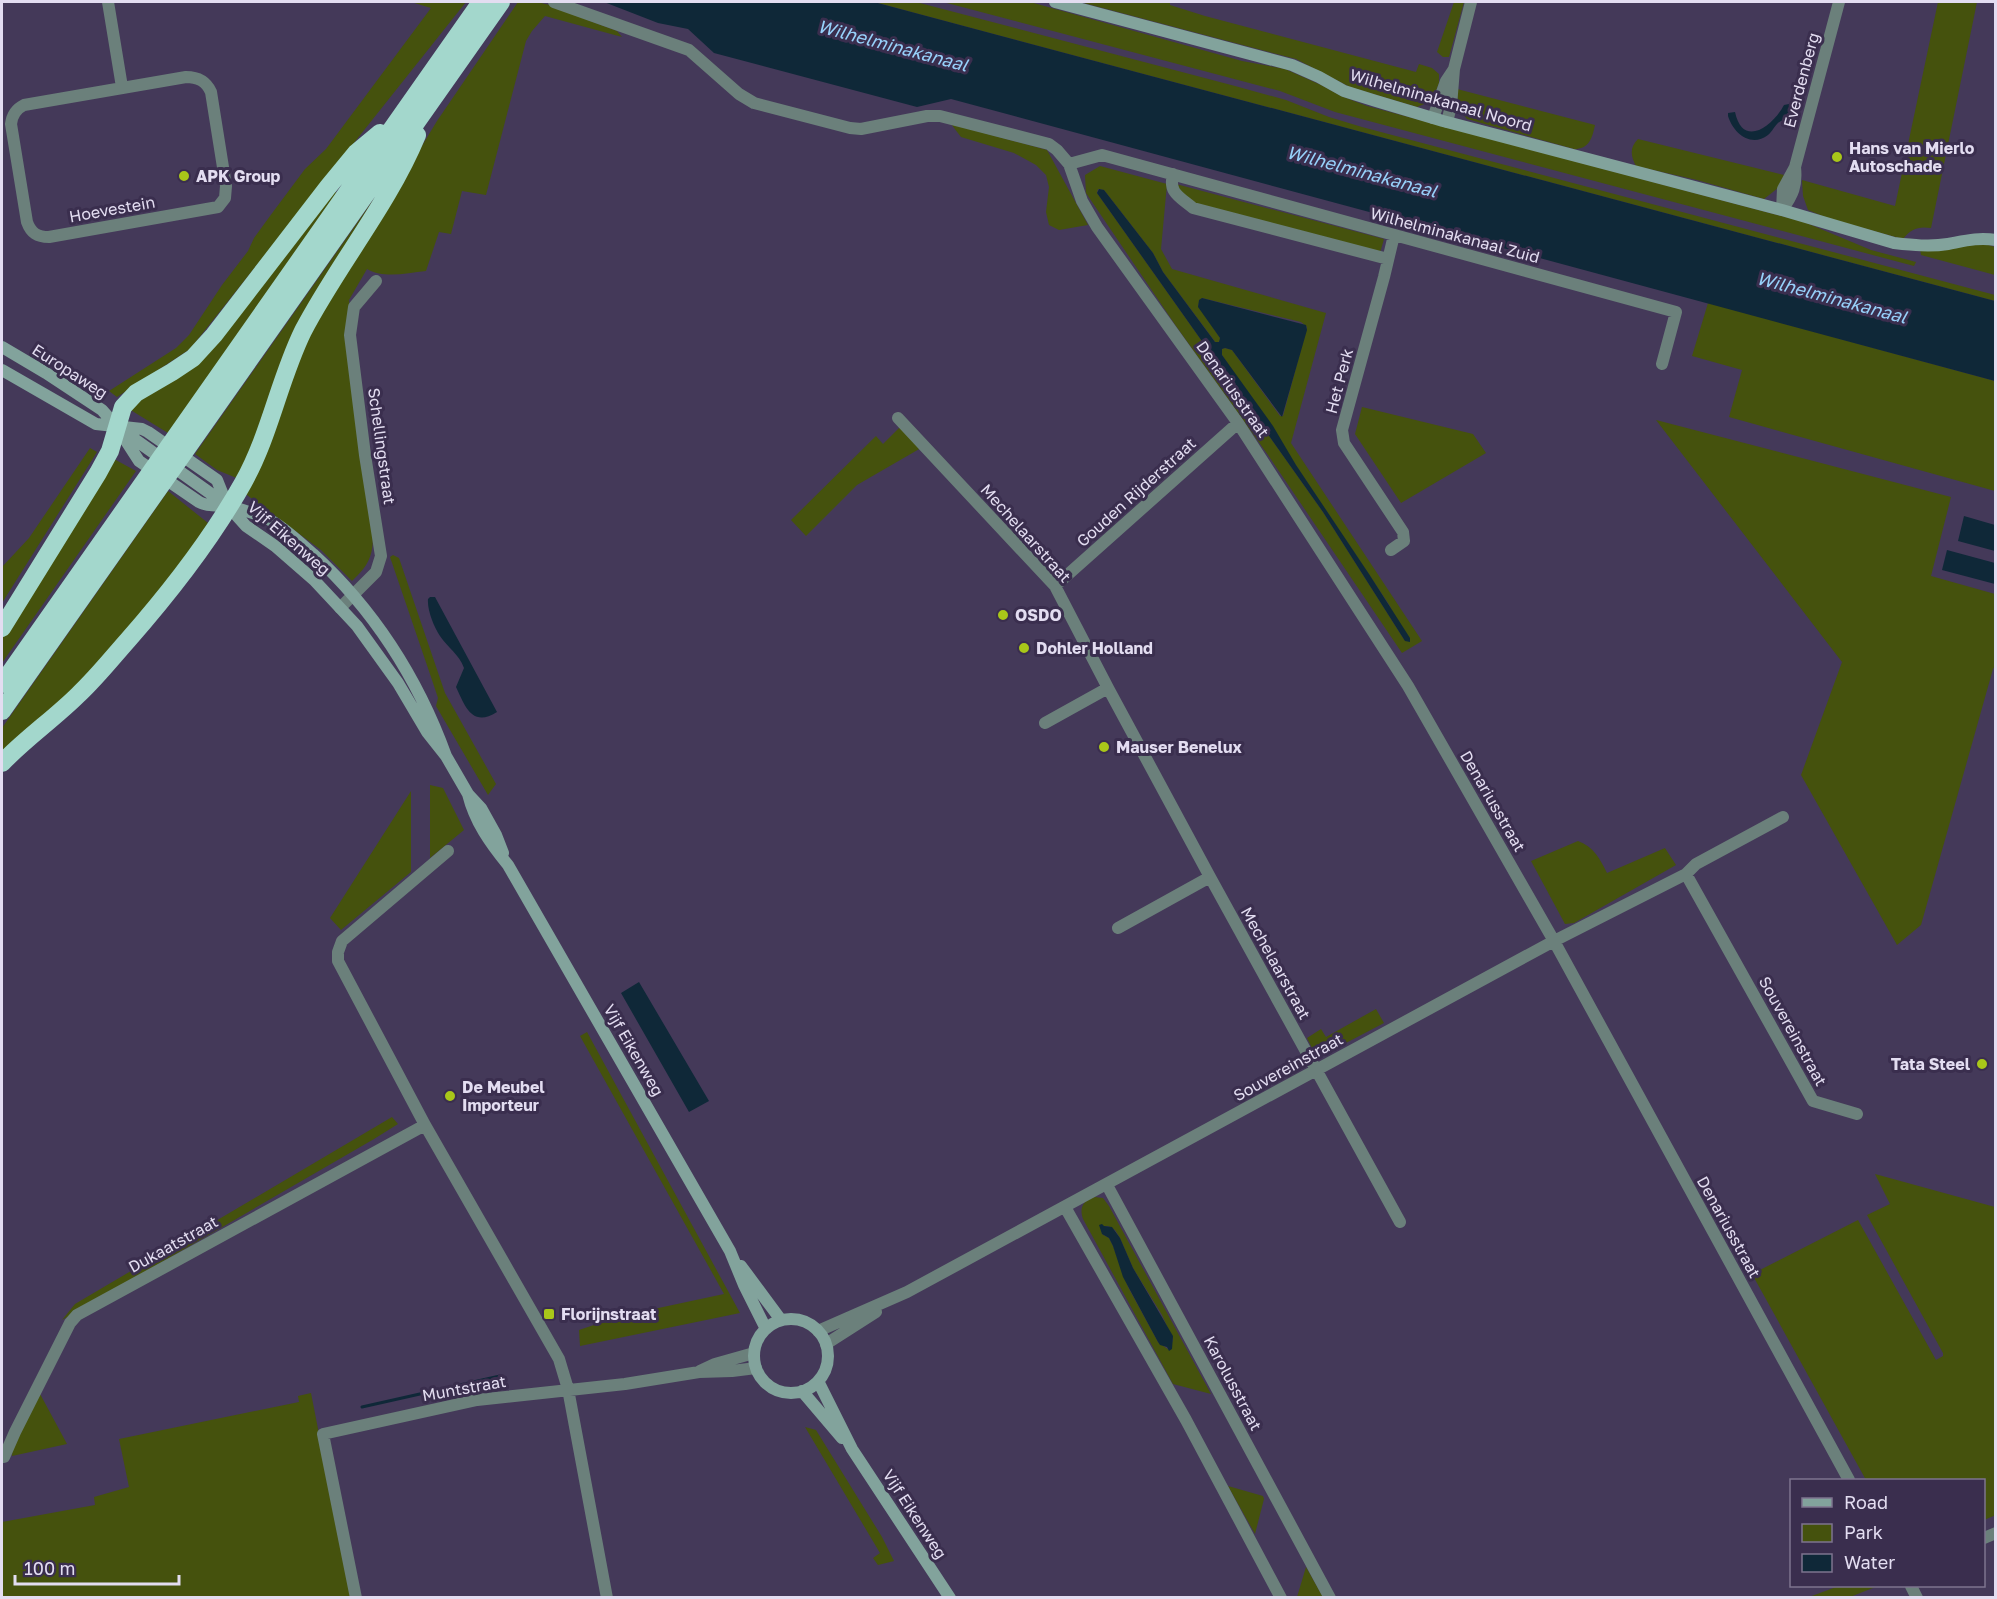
<svg xmlns="http://www.w3.org/2000/svg" width="1997" height="1599" viewBox="0 0 1997 1599" font-family="'Golos Text',sans-serif">
	<style>
		.green { fill: #45520d; fill-rule: evenodd }
		.water { fill: #0f2838 }
		.lines { fill: none; stroke-linecap: round; stroke-linejoin: round }
		.stream { stroke: #0f2838; stroke-width: 3 }
		.street { stroke: #6b807b; stroke-width: 12 }
		.secondary { stroke: #82a39c; stroke-width: 12 }
		.highway { stroke: #a3d7cc; stroke-width: 18 }
		.poi-dot { fill: #a9c719; stroke: #3a2e4e; stroke-width: 2 }
		.labels { text-anchor: middle; dominant-baseline: central; stroke-width: 6; stroke-linejoin: round; paint-order: stroke }
		.street-label { font-size: 16px; fill: #e3ddf1; stroke: #3a2e4e }
		.poi-label { font-size: 16px; font-weight: bold; fill: #e3ddf1; stroke: #3a2e4e; text-anchor: start }
		.water-label { font-size: 18px; font-style: italic; fill: #97d1fa; stroke: #3a2e4e }
	</style>
	<rect width="100%" height="100%" fill="#443959"/>
	<path class="green" d="M 411,2 L 466,2 L 190,349 L 117,397 L 109,391 L 176,348 L 189,335 L 222,285 L 248,251 L 254,238 L 270,216 L 305,169 L 326,149 L 431,8 Z
		M 518,2 L 537,2 L 566,9 L 590,21 L 617,31 L 622,37 L 545,16 L 532,31 L 526,41 L 486,195 L 462,191 L 451,234 L 439,232 L 426,271 C 406,273 385,279 367,269 L 349,300 L 373,534 C 373,556 369,565 352,581 L 321,550 L 247,495 L 245,490 L 302,344 L 437,121 Z
		M 874,2 L 916,2 L 1235,86 L 1286,100 L 1329,117 L 1362,127 L 1995,295 L 1995,301 Z
		M 943,2 L 1030,2 L 1242,61 L 1285,69 L 1321,85 L 1341,96 L 1367,106 L 1804,222 L 1871,250 L 1916,262 L 1914,266 L 1335,112 L 1280,91 Z
		M 1080,2 L 1170,2 L 1170,5 L 1205,16 L 1416,72 L 1419,64 L 1432,68 L 1439,74 L 1439,83 L 1432,101 L 1417,107 L 1350,87 L 1296,59 Z
		M 1454,2 L 1464,2 L 1449,57 L 1443,57 L 1437,52 Z
		M 1938,2 L 1977,2 L 1931,228 C 1918,226 1911,229 1903,239 L 1830,219 L 1808,210 L 1803,196 L 1802,180 L 1895,206 Z
		M 1457,89 L 1595,125 C 1592,139 1589,149 1574,149 L 1467,119 L 1458,109 Z
		M 951,124 L 1047,150 L 1088,225 L 1059,230 L 1049,225 L 1046,212 L 1049,187 L 1046,175 L 1036,165 L 1014,153 L 961,137 Z
		M 1638,139 L 1784,175 L 1778,188 L 1764,199 L 1697,180 L 1636,166 C 1630,155 1630,147 1638,139 Z
		M 1100,166 L 1167,184 L 1161,249 L 1172,269 L 1326,313 L 1291,443 L 1422,641 L 1402,653 L 1268,455 L 1176,326 L 1086,193 L 1085,175 ZM 1098,189 L 1104,190 L 1153,253 L 1163,272 L 1216,343 L 1220,341 L 1220,338 L 1198,305 L 1202,298 L 1301,322 L 1307,327 L 1283,416 L 1280,416 L 1232,350 L 1225,348 L 1222,349 L 1222,355 L 1390,606 L 1405,641 L 1323,512 L 1097,193 Z
		M 390,176 L 262,423 L 239,479 L 217,470 L 195,454 Z
		M 1176,184 L 1384,239 L 1380,253 L 1191,202 L 1175,189 Z
		M 335,192 L 337,193 L 168,433 L 129,409 L 135,400 L 182,375 Z
		M 1969,244 L 1985,244 L 1995,247 L 1995,275 L 1921,255 L 1920,249 Z
		M 1708,303 L 1995,381 L 1995,491 L 1729,417 L 1742,370 L 1692,356 Z
		M 1362,407 L 1473,434 L 1486,453 L 1401,503 L 1355,434 Z
		M 1656,420 L 1951,497 L 1931,576 L 1995,594 L 1995,666 L 1993,669 L 1921,925 L 1897,945 L 1801,775 L 1842,662 Z
		M 901,426 L 921,448 L 857,485 L 806,536 L 791,520 L 876,436 L 883,444 Z
		M 90,448 L 97,452 L 2,603 L 2,567 L 29,538 Z
		M 114,459 L 136,471 L 2,663 L 2,637 Z
		M 168,491 L 208,523 L 171,578 L 92,672 L 2,757 L 2,728 Z
		M 393,555 L 399,558 L 445,693 L 496,784 L 488,795 L 436,706 L 438,698 L 431,677 L 390,557 Z
		M 430,785 L 443,788 L 464,830 L 430,858 Z
		M 411,791 L 411,872 L 341,930 L 330,918 Z
		M 1578,841 C 1594,847 1600,859 1607,873 L 1665,848 L 1676,865 L 1574,923 L 1565,924 L 1531,861 Z
		M 1376,1009 L 1384,1023 L 1323,1055 L 1313,1050 L 1307,1038 L 1321,1029 L 1326,1037 Z
		M 587,1032 L 740,1313 L 580,1346 L 579,1330 L 621,1316 L 724,1294 L 580,1036 Z
		M 392,1117 L 398,1124 L 374,1139 L 62,1320 L 75,1304 Z
		M 1875,1174 L 1995,1207 L 1996,1515 L 1984,1520 L 1984,1480 L 1866,1480 L 1752,1274 L 1858,1220 L 1936,1360 L 1943,1356 L 1943,1353 L 1867,1215 L 1890,1204 Z
		M 1095,1197 L 1103,1198 L 1109,1206 L 1211,1394 L 1173,1384 L 1083,1219 C 1079,1208 1083,1200 1095,1197 ZM 1108,1226 L 1115,1230 L 1120,1238 L 1133,1268 L 1162,1315 L 1173,1340 L 1169,1350 L 1158,1342 L 1128,1287 L 1113,1246 L 1109,1238 L 1102,1234 L 1101,1227 Z
		M 39,1392 L 67,1444 L 12,1456 L 13,1445 Z
		M 311,1393 L 351,1597 L 2,1597 L 2,1522 L 95,1505 L 94,1497 L 129,1487 L 119,1439 L 299,1402 L 298,1396 Z
		M 805,1427 L 816,1430 L 882,1537 L 894,1561 L 878,1565 L 873,1558 L 880,1553 Z
		M 1228,1486 L 1263,1496 L 1264,1499 L 1255,1534 Z
		M 1306,1567 L 1323,1597 L 1297,1597 Z
		M 1839,1586 L 1878,1586 L 1850,1597 L 1809,1597 Z"/>
	<path class="water" d="M 604,2 L 874,2 L 1995,301 L 1995,381 L 951,99 L 917,107 L 714,53 L 688,29 L 658,23 Z
		M 1789,104 L 1797,107 L 1799,110 L 1795,119 C 1790,121 1786,119 1781,121 C 1775,124 1773,131 1768,135 C 1751,148 1733,133 1728,116 L 1728,113 L 1735,112 C 1743,149 1773,126 1784,105 Z
		M 1099,189 L 1104,190 L 1153,253 L 1163,272 L 1215,342 L 1219,342 L 1220,338 L 1198,307 L 1199,300 L 1202,298 L 1306,325 L 1307,330 L 1282,417 L 1232,350 L 1225,348 L 1222,349 L 1222,355 L 1273,426 L 1296,465 L 1369,574 L 1410,638 L 1410,642 L 1405,641 L 1323,512 L 1097,193 Z
		M 1964,516 L 1995,525 L 1995,551 L 1958,541 Z
		M 1947,550 L 1995,563 L 1995,584 L 1942,570 Z
		M 430,597 L 435,597 L 497,712 C 472,728 465,706 456,687 L 464,668 C 459,654 448,648 440,636 C 434,627 427,610 428,599 Z
		M 639,982 L 709,1101 L 689,1112 L 621,993 Z
		M 1102,1224 L 1104,1226 L 1112,1227 L 1120,1238 L 1133,1268 L 1173,1336 L 1172,1349 L 1169,1351 L 1167,1347 L 1160,1345 L 1158,1342 L 1123,1277 L 1113,1246 L 1109,1238 L 1102,1234 L 1099,1225 Z"/>
	<g class="lines">
		<path class="stream" d="M 362,1407 L 500,1376"/>
		<path class="street" d="M 108,2 L 122,87
			M 554,2 L 689,50 L 739,94 L 754,103 L 850,128 L 861,129 L 927,116 L 940,116 L 1049,144 L 1057,150 L 1069,164 L 1082,201 L 1097,227 L 1238,423 L 1408,686 L 1554,941 L 1849,1480
			M 1454,69 L 1471,2
			M 186,77 C 198,77 206,81 211,92 L 226,186 L 225,198 L 218,207 L 49,237 C 37,237 31,233 27,222 L 11,124 C 12,115 16,109 24,105 Z
			M 1433,118 L 1446,81 L 1454,69 L 1451,106 L 1447,122
			M 1069,164 L 1102,155 L 1676,312 L 1662,364
			M 1173,174 C 1168,193 1180,197 1193,208 L 1388,259
			M 1782,210 C 1793,195 1797,186 1795,167 L 1839,2
			M 1782,210 L 1783,189 L 1795,167
			M 898,418 L 1055,586 L 1108,688 L 1210,877 L 1400,1222
			M 1391,550 L 1404,541 L 1403,532 L 1344,443 L 1342,430 L 1384,277 L 1394,235
			M 1055,586 L 1238,423
			M 340,608 L 376,572 L 381,556 L 365,455 L 350,335 L 354,307 L 376,281
			M 1045,723 L 1108,688
			M 448,851 L 342,941 L 338,952 L 338,961 L 425,1125 L 559,1359 L 568,1389 L 607,1598
			M 1686,874 L 1696,864 L 1783,817
			M 1118,928 L 1210,877
			M 1107,1185 L 1330,1598
			M 1065,1207 L 1186,1420 L 1281,1598
			M 818,1331 L 907,1292 L 1554,941 L 1686,874 L 1813,1101 L 1857,1114
			M 826,1344 L 876,1312
			M 700,1371 L 715,1364 L 754,1353
			M 4,1457 L 15,1432 L 70,1323 L 77,1315 L 425,1125
			M 1984,1538 L 1996,1533
			M 1911,1586 L 1917,1598
			M 356,1598 L 323,1434 L 477,1400 L 625,1384 L 699,1372 L 732,1371 L 756,1368"/>
		<path class="secondary" d="M 1055,2 L 1292,65 L 1319,77 L 1344,91 L 1376,101 L 1443,121 L 1782,210 L 1894,243 C 1912,245 1930,247 1948,244 C 1964,241 1978,237 1996,240
			M 2,347 L 46,373 L 102,410 L 117,427 L 139,461 L 199,502 C 208,507 217,505 226,506 C 238,508 260,515 270,520 C 286,529 300,543 313,554 C 373,609 418,679 446,756
			M 2,370 L 96,424 L 142,429 L 148,432 L 217,480 L 227,505
			M 123,431 L 228,506 L 246,526 L 275,546 L 314,580 L 357,626 L 398,683 L 427,732 L 446,756 L 468,794 L 481,808 L 496,835 L 503,853
			M 468,794 C 475,822 490,843 508,865 L 730,1251 L 744,1285 L 766,1329
			M 741,1266 L 781,1320
			M754 1356a37 37 0 1 1 74 0a37 37 0 1 1-74 0Z
			M 818,1381 L 852,1449 L 950,1598
			M 802,1391 L 842,1438"/>
		<path class="highway" d="M 2,628 L 98,473 L 110,451 L 123,407 L 136,393 L 172,372 L 193,358 L 214,335 L 328,187 L 356,153 L 380,133
			M 2,684 L 481,2
			M 2,711 L 501,2
			M 2,763 C 26,738 55,718 79,694 C 97,677 112,658 128,640 C 171,591 211,540 243,483 C 270,435 279,380 303,331 C 338,264 388,205 417,135"/>
	</g>
	<g class="poi-dot">
		<circle cx="1837" cy="157" r="6"/>
		<circle cx="184" cy="176" r="6"/>
		<circle cx="1003" cy="615" r="6"/>
		<circle cx="1024" cy="648" r="6"/>
		<circle cx="1104" cy="747" r="6"/>
		<circle cx="1982" cy="1064" r="6"/>
		<circle cx="450" cy="1096" r="6"/>
		<rect x="543" y="1308" width="12" height="12" rx="3"/>
	</g>
	<g class="labels">
		<g class="street-label">
			<text transform="translate(1801 80) rotate(-75)">Everdenberg</text>
			<text transform="translate(1441 100) rotate(16)">Wilhelminakanaal Noord</text>
			<text transform="translate(112 209) rotate(-10)">Hoevestein</text>
			<text transform="translate(1455 235) rotate(15)">Wilhelminakanaal Zuid</text>
			<text transform="translate(70 371) rotate(33)">Europaweg</text>
			<text transform="translate(1339 381) rotate(-75)">Het Perk</text>
			<text transform="translate(1233 389) rotate(55)">Denariusstraat</text>
			<text transform="translate(382 446) rotate(82)">Schellingstraat</text>
			<text transform="translate(1136 492) rotate(-42)">Gouden Rijderstraat</text>
			<text transform="translate(1026 533) rotate(48)">Mechelaarstraat</text>
			<text transform="translate(289 538) rotate(41)">Vijf Eikenweg</text>
			<text transform="translate(1493 801) rotate(60)">Denariusstraat</text>
			<text transform="translate(1276 963) rotate(61)">Mechelaarstraat</text>
			<text transform="translate(1793 1031) rotate(61)">Souvereinstraat</text>
			<text transform="translate(634 1050) rotate(60)">Vijf Eikenweg</text>
			<text transform="translate(1288 1067) rotate(-29)">Souvereinstraat</text>
			<text transform="translate(1729 1227) rotate(61)">Denariusstraat</text>
			<text transform="translate(173 1244) rotate(-29)">Dukaatstraat</text>
			<text transform="translate(1233 1383) rotate(62)">Karolusstraat</text>
			<text transform="translate(464 1388) rotate(-10)">Muntstraat</text>
			<text transform="translate(915 1514) rotate(57)">Vijf Eikenweg</text>
		</g>
		<g class="poi-label">
			<text x="1849" y="148">Hans van Mierlo<tspan x="1849" dy="18">Autoschade</tspan></text>
			<text x="196" y="176">APK Group</text>
			<text x="1015" y="615">OSDO</text>
			<text x="1036" y="648">Dohler Holland</text>
			<text x="1116" y="747">Mauser Benelux</text>
			<text x="1970" y="1064" text-anchor="end">Tata Steel</text>
			<text x="462" y="1087">De Meubel<tspan x="462" dy="18">Importeur</tspan></text>
			<text x="561" y="1314">Florijnstraat</text>
		</g>
		<g class="water-label">
			<text transform="translate(893 45) rotate(15)">Wilhelminakanaal</text>
			<text transform="translate(1362 171) rotate(15)">Wilhelminakanaal</text>
			<text transform="translate(1832 297) rotate(15)">Wilhelminakanaal</text>
		</g>
	</g>
	<rect width="1997" height="1599" fill="none" stroke="#e3ddf1" stroke-width="6"/>
	<rect x="1790" y="1479" width="195" height="108" fill="#3a2e4e" stroke="#7e748f" stroke-width="1.5"/>
	<rect x="1802" y="1498" width="30" height="9" fill="#82a39c" stroke="#7e748f" stroke-width="1.5"/>
	<text x="1844" y="1509" font-size="18" fill="#e3ddf1">Road</text>
	<rect x="1802" y="1524" width="30" height="18" fill="#45520d" stroke="#7e748f" stroke-width="1.5"/>
	<text x="1844" y="1539" font-size="18" fill="#e3ddf1">Park</text>
	<rect x="1802" y="1554" width="30" height="18" fill="#0f2838" stroke="#7e748f" stroke-width="1.5"/>
	<text x="1844" y="1569" font-size="18" fill="#e3ddf1">Water</text>
	<path d="M15 1575v9h164v-9" fill="none" stroke="#e3ddf1" stroke-width="3"/>
	<text x="24" y="1575" font-size="18" fill="#e3ddf1" stroke="#3a2e4e" stroke-width="4.5" paint-order="stroke">100 m</text>
</svg>
